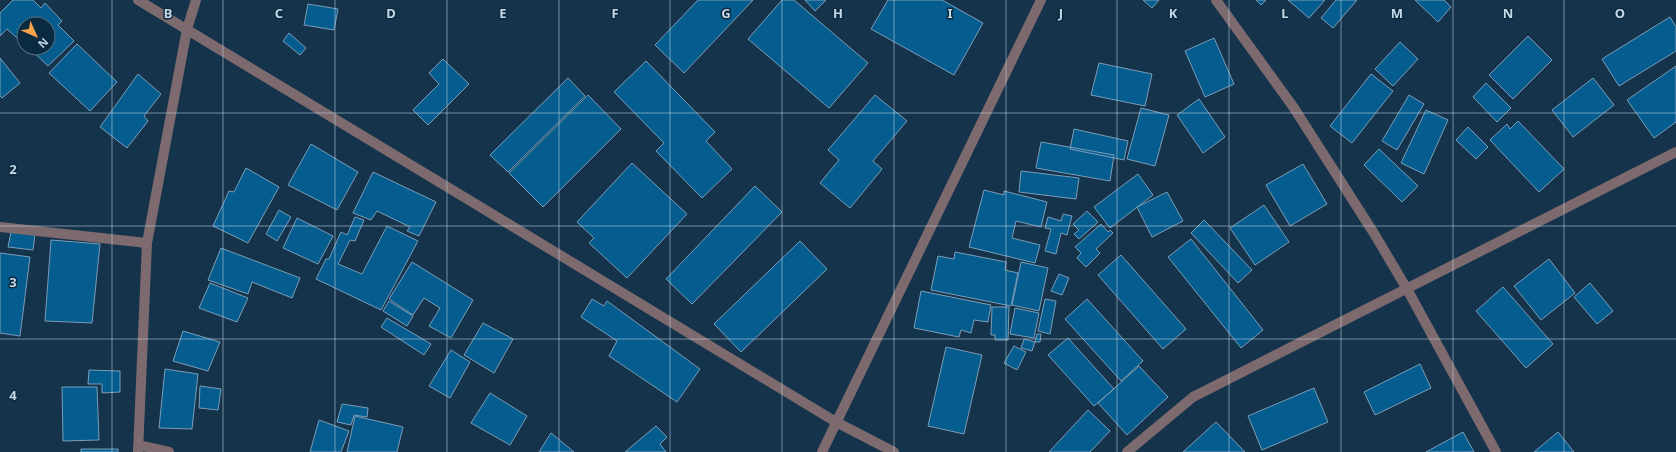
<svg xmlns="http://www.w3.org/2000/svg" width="1676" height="452" viewBox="0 0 1676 452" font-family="'Noto Sans',sans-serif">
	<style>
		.building { fill: #055d8f; stroke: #7b9db8 }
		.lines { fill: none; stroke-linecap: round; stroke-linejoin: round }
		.minor { stroke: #7d6a6e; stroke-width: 10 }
		.grid { fill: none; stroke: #c6d7e5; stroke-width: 1; stroke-opacity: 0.55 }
		.grid-label { font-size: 13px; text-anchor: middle; font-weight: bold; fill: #c6d7e5; stroke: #0a2a40; stroke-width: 3; stroke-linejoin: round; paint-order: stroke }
	</style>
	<rect width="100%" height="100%" fill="#15344b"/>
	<path class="building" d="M 13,0 L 33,0 L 41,8 L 45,3 L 62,21 L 58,25 L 74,41 L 48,66 L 29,48 L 48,48 L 48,24 L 24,24 L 24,44 L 7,29 L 0,36 L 0,13 Z
		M 698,0 L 753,0 L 684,73 L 655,45 Z
		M 782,0 L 794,0 L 868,63 L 829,108 L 748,39 Z
		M 805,0 L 826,0 L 815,11 Z
		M 888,0 L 942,0 L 983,23 L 954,75 L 871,29 Z
		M 1143,0 L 1159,0 L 1152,8 Z
		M 1256,0 L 1266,0 L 1261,5 Z
		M 1288,0 L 1325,0 L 1309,18 Z
		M 1336,0 L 1357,0 L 1333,28 L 1321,18 Z
		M 1415,0 L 1444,0 L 1451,7 L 1438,22 Z
		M 308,4 L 338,9 L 334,30 L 304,25 Z
		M 1670,17 L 1676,27 L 1676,51 L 1619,86 L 1602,59 Z
		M 289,33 L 306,48 L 300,55 L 283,41 Z
		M 1528,36 L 1552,60 L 1513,99 L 1489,75 Z
		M 1214,38 L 1234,84 L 1205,97 L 1185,51 Z
		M 1400,42 L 1418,59 L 1393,86 L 1375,69 Z
		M 77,44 L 117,82 L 90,111 L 49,73 Z
		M 0,58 L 20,83 L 2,98 L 0,96 Z
		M 443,59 L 469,84 L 428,125 L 413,110 L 439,84 L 429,73 Z
		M 646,61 L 715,132 L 706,141 L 732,169 L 702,198 L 656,151 L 664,143 L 614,92 Z
		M 1099,63 L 1152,74 L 1145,106 L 1091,95 Z
		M 1676,66 L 1676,122 L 1654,138 L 1627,100 Z
		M 138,74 L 161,94 L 144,116 L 148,121 L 127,148 L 100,127 Z
		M 1371,74 L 1393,91 L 1352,143 L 1330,126 Z
		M 568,78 L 585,96 L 508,172 L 490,155 Z
		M 1593,78 L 1614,105 L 1573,137 L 1552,110 Z
		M 1486,83 L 1511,108 L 1497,122 L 1473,97 Z
		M 588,95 L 621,129 L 543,207 L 509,173 Z
		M 875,95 L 907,121 L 873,161 L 882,169 L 850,208 L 820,183 L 839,160 L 828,150 Z
		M 1409,95 L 1424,104 L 1397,150 L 1382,141 Z
		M 1199,99 L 1225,137 L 1203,153 L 1177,115 Z
		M 1141,108 L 1169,115 L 1155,166 L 1127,159 Z
		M 1426,110 L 1448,120 L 1424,174 L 1401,163 Z
		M 1518,121 L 1564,169 L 1539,192 L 1490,140 L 1507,124 L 1510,129 Z
		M 1468,127 L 1488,147 L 1476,159 L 1456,140 Z
		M 1074,129 L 1128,141 L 1124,160 L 1070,149 Z
		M 1041,142 L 1114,155 L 1110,181 L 1036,168 Z
		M 311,144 L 358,172 L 337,210 L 288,185 Z
		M 1379,149 L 1418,186 L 1402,202 L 1364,165 Z
		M 632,163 L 687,214 L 627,278 L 589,243 L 594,238 L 577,222 Z
		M 1303,164 L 1327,204 L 1290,226 L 1266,185 Z
		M 246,168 L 279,187 L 248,243 L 213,226 L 229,191 L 234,192 Z
		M 1021,171 L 1079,178 L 1076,199 L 1019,192 Z
		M 373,172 L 436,202 L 419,236 L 407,231 L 410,227 L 377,211 L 371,220 L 353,213 Z
		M 1138,174 L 1153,195 L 1110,228 L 1094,207 Z
		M 755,186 L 782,212 L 692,304 L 666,279 Z
		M 984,190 L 1004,195 L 1004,191 L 1047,202 L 1041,227 L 1016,221 L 1012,238 L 1040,245 L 1035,263 L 969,247 Z
		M 1167,192 L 1183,221 L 1152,237 L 1137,207 Z
		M 1264,205 L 1289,242 L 1255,265 L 1230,228 Z
		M 279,210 L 291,217 L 277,241 L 266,234 Z
		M 1087,211 L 1098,222 L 1079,239 L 1074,234 L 1079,230 L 1073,224 Z
		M 1063,214 L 1072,216 L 1067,235 L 1061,233 L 1056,254 L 1045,251 L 1051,229 L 1045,228 L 1048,217 L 1061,221 Z
		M 355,217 L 364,220 L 355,241 L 350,240 L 338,264 L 362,274 L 387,226 L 418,241 L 381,310 L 316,279 L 326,259 L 329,259 L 341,232 L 347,235 Z
		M 297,218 L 333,236 L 318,264 L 283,248 Z
		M 1204,220 L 1252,270 L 1238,283 L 1191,233 Z
		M 1101,224 L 1108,232 L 1110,230 L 1113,233 L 1096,249 L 1100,253 L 1086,267 L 1077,258 L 1081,253 L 1075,247 Z
		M 11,232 L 35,234 L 33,250 L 8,247 Z
		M 1191,239 L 1263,330 L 1241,348 L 1168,257 Z
		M 51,240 L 100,244 L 92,323 L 45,321 Z
		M 800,241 L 827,269 L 741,352 L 714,324 Z
		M 221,248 L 300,278 L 292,298 L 252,282 L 248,294 L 208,280 Z
		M 955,252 L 1006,262 L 1005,270 L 1018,273 L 1011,306 L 931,290 L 938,256 L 954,259 Z
		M 0,253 L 30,257 L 20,336 L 0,333 Z
		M 1121,255 L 1186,329 L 1163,349 L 1098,275 Z
		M 1549,259 L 1575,293 L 1541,320 L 1514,286 Z
		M 412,262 L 473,300 L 451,338 L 429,326 L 440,308 L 424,298 L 413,315 L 389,299 Z
		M 1021,262 L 1048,268 L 1039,311 L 1012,305 Z
		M 1059,274 L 1069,278 L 1062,295 L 1051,291 Z
		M 210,283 L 248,298 L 237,322 L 199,308 Z
		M 1590,283 L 1613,311 L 1597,324 L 1574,297 Z
		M 1503,287 L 1553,344 L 1526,368 L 1476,311 Z
		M 921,291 L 991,305 L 988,322 L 974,320 L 971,333 L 961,330 L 959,337 L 914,328 Z
		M 592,299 L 604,306 L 607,301 L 700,369 L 677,402 L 609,356 L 617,341 L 581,317 Z
		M 1045,299 L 1056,301 L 1050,334 L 1038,331 Z
		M 1087,299 L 1143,361 L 1121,381 L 1065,319 Z
		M 389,301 L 413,316 L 407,326 L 383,311 Z
		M 992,307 L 1009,307 L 1008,340 L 995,340 L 995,335 L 991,335 Z
		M 1015,308 L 1039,313 L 1034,338 L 1010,334 Z
		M 387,318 L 431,344 L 424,355 L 381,327 Z
		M 483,323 L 513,339 L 494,373 L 464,355 Z
		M 183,331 L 220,342 L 208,371 L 173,361 Z
		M 1037,334 L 1041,334 L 1040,342 L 1035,342 Z
		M 1068,338 L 1114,389 L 1094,406 L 1048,355 Z
		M 1024,339 L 1035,342 L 1032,351 L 1021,348 Z
		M 1014,346 L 1026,352 L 1017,370 L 1004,363 Z
		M 946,347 L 982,355 L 964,434 L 928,426 Z
		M 451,350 L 470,362 L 450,398 L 429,386 Z
		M 1420,364 L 1431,388 L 1375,415 L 1364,392 Z
		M 1139,366 L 1168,397 L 1127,435 L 1098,403 Z
		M 165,369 L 198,374 L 192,429 L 159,428 Z
		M 89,370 L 120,371 L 120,392 L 102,393 L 102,384 L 88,384 Z
		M 200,386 L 221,389 L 218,410 L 199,408 Z
		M 62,387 L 97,387 L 99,440 L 63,441 Z
		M 1314,388 L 1328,422 L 1262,450 L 1248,416 Z
		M 490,393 L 527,416 L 510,445 L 471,423 Z
		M 342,404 L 368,408 L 367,417 L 354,415 L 351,425 L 337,422 Z
		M 1088,410 L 1110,431 L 1090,452 L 1049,452 Z
		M 355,416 L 403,427 L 397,452 L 347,452 Z
		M 319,420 L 349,431 L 341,452 L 310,452 Z
		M 1216,422 L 1245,452 L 1183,452 Z
		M 656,426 L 667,437 L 660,444 L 666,452 L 625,452 Z
		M 1463,432 L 1474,452 L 1426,452 Z
		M 1558,432 L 1574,452 L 1534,452 Z
		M 551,433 L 574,452 L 539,452 Z
		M 81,449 L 118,449 L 118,452 L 81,452 Z"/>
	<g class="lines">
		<path class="minor" d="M 138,0 L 836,422 L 894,452
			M 1216,0 L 1294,108 L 1375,235 L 1407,289 L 1496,452
			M 0,227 L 147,243
			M 138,445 L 169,452
			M 138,452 L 147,243 L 187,29 L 196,0
			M 822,452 L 1041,0
			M 1127,452 L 1193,397 L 1676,152"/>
	</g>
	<path class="grid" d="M 112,0 L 112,452M 223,0 L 223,452M 335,0 L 335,452M 447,0 L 447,452M 559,0 L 559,452M 670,0 L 670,452M 782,0 L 782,452M 894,0 L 894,452M 1006,0 L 1006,452M 1117,0 L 1117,452M 1229,0 L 1229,452M 1341,0 L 1341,452M 1453,0 L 1453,452M 1564,0 L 1564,452M 0,113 L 1676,113M 0,226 L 1676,226M 0,339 L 1676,339"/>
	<g class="grid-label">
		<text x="168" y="18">B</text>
		<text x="279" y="18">C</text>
		<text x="391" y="18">D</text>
		<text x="503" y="18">E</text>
		<text x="615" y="18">F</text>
		<text x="726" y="18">G</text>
		<text x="838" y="18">H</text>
		<text x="950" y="18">I</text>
		<text x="1061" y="18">J</text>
		<text x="1173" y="18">K</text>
		<text x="1285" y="18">L</text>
		<text x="1397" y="18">M</text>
		<text x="1508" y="18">N</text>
		<text x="1620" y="18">O</text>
		<text x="13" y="174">2</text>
		<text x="13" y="287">3</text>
		<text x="13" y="400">4</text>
	</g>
	<g transform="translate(36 36) rotate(135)"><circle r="19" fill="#0a2a40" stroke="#556f82"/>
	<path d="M0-3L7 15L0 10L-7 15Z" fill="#f7a149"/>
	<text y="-6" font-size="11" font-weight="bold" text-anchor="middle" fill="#c6d7e5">N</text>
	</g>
</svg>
